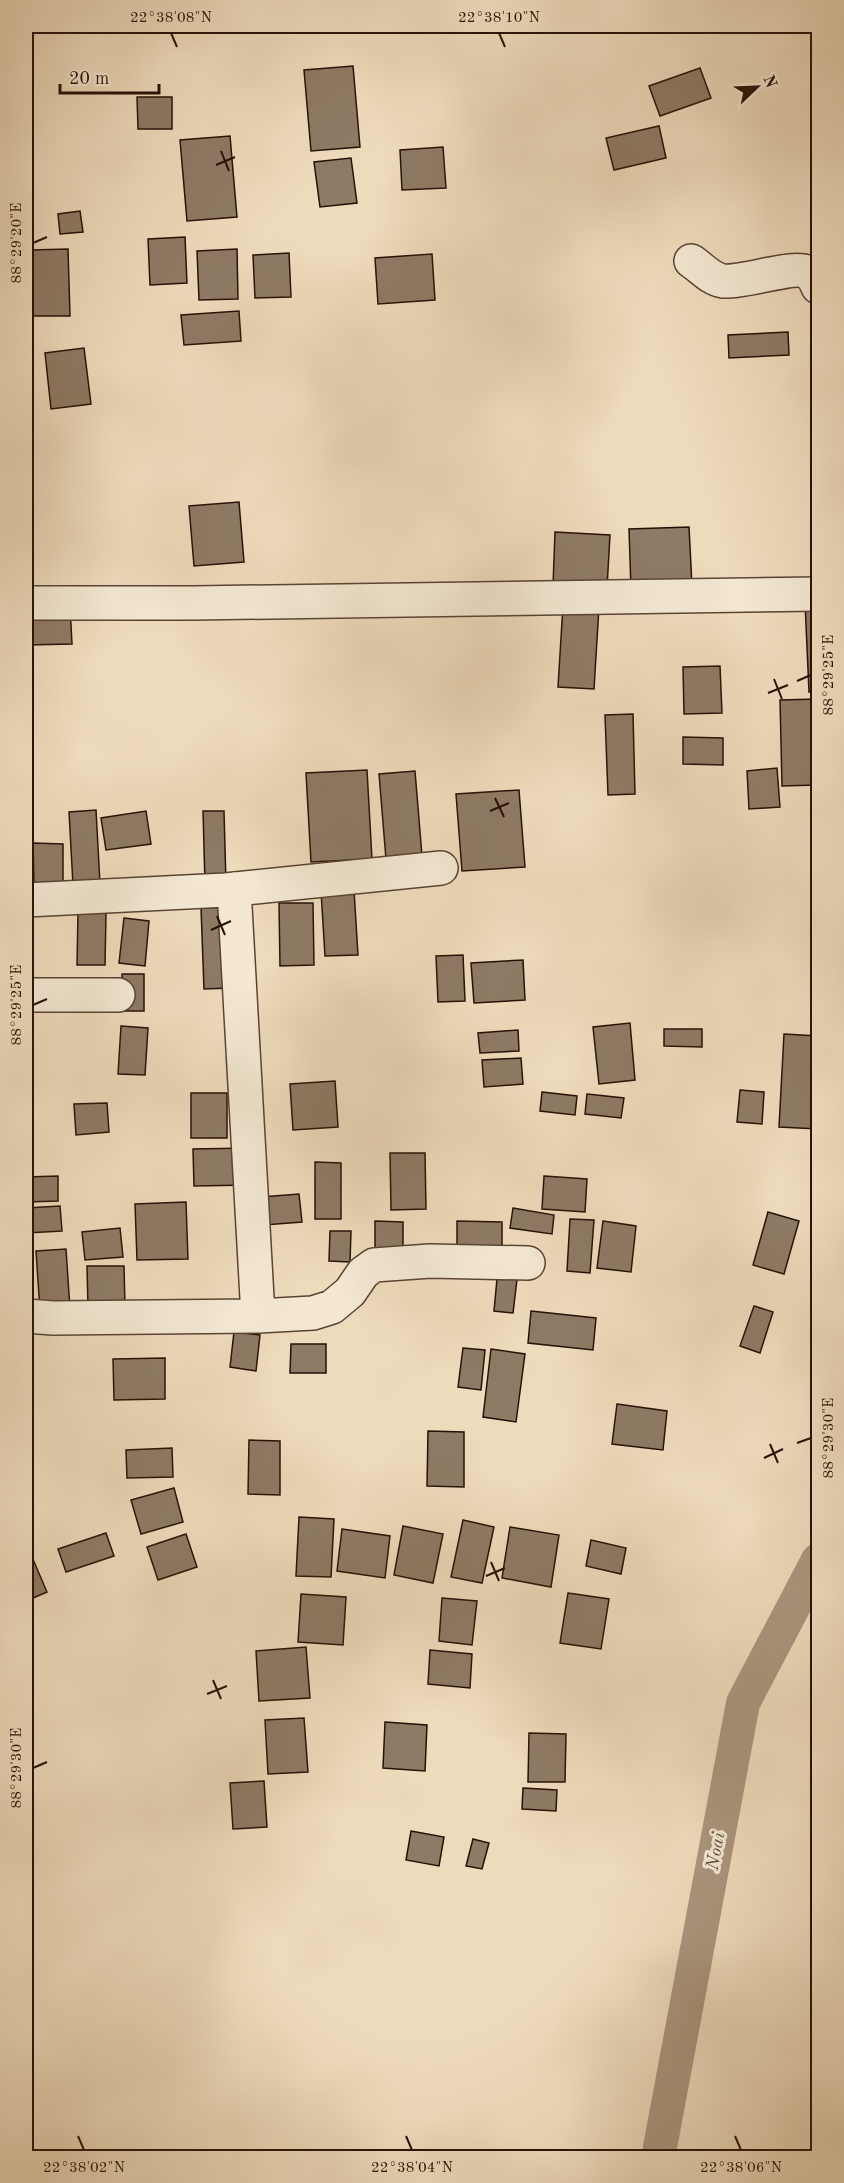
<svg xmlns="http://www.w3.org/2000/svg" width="844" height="2183" viewBox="0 0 844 2183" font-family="'Old Standard TT',serif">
  <rect width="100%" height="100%" fill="#eedbbc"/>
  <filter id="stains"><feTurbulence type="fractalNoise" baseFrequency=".00333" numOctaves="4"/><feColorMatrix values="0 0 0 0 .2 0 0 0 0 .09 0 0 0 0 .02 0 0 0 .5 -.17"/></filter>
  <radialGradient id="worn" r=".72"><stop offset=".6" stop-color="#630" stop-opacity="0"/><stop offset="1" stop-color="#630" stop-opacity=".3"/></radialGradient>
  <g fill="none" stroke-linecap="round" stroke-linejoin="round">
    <path stroke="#aa967e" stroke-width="34" d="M 658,2158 L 743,1703 L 818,1560"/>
  </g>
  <path fill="#8e7a65" stroke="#271107" stroke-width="1.5" d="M 353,66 L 360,147 L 311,151 L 304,70 Z
    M 700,68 L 711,98 L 660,116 L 649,86 Z
    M 137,97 L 172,97 L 172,129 L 138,129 Z
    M 26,113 L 27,113 L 30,156 L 26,156 Z
    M 659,126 L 666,158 L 614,170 L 606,138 Z
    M 230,136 L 237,217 L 187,221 L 180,140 Z
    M 443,147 L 446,188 L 402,190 L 400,150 Z
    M 351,158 L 357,203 L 320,207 L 314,162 Z
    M 80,211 L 83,232 L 60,234 L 58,214 Z
    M 185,237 L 187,283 L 150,285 L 148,239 Z
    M 68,249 L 70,316 L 32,316 L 31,250 Z
    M 237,249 L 238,299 L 199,300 L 197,251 Z
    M 289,253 L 291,297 L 255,298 L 253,255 Z
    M 432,254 L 435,300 L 378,304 L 375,258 Z
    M 239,311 L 241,341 L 184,345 L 181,315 Z
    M 788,332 L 789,355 L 729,358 L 728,335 Z
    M 84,348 L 91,404 L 51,409 L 45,353 Z
    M 239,502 L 244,562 L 194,566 L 189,506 Z
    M 689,527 L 692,586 L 631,589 L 629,529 Z
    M 555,532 L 610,535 L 607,588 L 553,586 Z
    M 805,602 L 818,602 L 818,692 L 809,692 Z
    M 563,605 L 599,607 L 594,689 L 558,687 Z
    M 70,606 L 72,644 L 26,645 L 26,608 Z
    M 720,666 L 722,713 L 684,714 L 683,667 Z
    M 818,699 L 818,785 L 782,786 L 780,700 Z
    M 633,714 L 635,794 L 608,795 L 605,715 Z
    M 683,737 L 723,738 L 723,765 L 683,764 Z
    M 777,768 L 780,807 L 749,809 L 747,771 Z
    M 367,770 L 372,859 L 311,862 L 306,773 Z
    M 415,771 L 422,856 L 386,859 L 379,774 Z
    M 519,790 L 525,867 L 462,871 L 456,794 Z
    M 96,810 L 100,884 L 73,885 L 69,812 Z
    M 146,811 L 151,844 L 106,850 L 101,818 Z
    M 203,811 L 224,811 L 226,884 L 205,884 Z
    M 33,843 L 63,844 L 63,888 L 34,888 Z
    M 354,890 L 358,955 L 325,956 L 321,891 Z
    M 279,903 L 313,903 L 314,965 L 280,966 Z
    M 227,907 L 230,988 L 204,989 L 201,908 Z
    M 78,912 L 106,913 L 105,965 L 77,965 Z
    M 124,918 L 149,921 L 145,966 L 119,963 Z
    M 463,955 L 465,1001 L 438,1002 L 436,956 Z
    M 523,960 L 525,1000 L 474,1003 L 471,963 Z
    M 122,974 L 144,974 L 144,1011 L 122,1011 Z
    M 630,1023 L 635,1080 L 599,1084 L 593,1027 Z
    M 121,1026 L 148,1028 L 145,1075 L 118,1074 Z
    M 664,1029 L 702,1029 L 702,1047 L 664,1046 Z
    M 518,1030 L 519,1051 L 480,1053 L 478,1033 Z
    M 784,1034 L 818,1036 L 818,1129 L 779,1127 Z
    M 521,1058 L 523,1084 L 484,1087 L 482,1060 Z
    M 335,1081 L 338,1127 L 293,1130 L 290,1084 Z
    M 740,1090 L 764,1092 L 762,1124 L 737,1122 Z
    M 542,1092 L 577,1096 L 575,1115 L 540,1111 Z
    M 191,1093 L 227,1093 L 227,1138 L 191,1138 Z
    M 587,1094 L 624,1098 L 621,1118 L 585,1114 Z
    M 107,1103 L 109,1132 L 76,1135 L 74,1104 Z
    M 248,1148 L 249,1185 L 194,1186 L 193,1149 Z
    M 390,1153 L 425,1153 L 426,1209 L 391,1210 Z
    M 315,1162 L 341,1163 L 341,1219 L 315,1219 Z
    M 58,1176 L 58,1201 L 26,1202 L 26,1177 Z
    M 544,1176 L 587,1179 L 585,1212 L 542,1209 Z
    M 299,1194 L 302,1222 L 264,1225 L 261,1197 Z
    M 186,1202 L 188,1259 L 137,1260 L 135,1204 Z
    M 60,1206 L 62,1231 L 26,1233 L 26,1208 Z
    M 513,1208 L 554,1215 L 552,1234 L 510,1228 Z
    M 768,1212 L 799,1221 L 784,1274 L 753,1265 Z
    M 570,1219 L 594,1220 L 590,1273 L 567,1271 Z
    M 375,1221 L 403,1222 L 403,1257 L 375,1257 Z
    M 457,1221 L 502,1222 L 502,1252 L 457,1252 Z
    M 603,1221 L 636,1226 L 631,1272 L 597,1268 Z
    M 120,1228 L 123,1257 L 85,1260 L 82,1232 Z
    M 330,1231 L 351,1231 L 350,1262 L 329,1261 Z
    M 26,1247 L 32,1303 L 26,1304 Z
    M 66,1249 L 70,1309 L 40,1311 L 36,1251 Z
    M 87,1266 L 124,1266 L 125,1307 L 88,1308 Z
    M 498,1268 L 518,1271 L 513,1313 L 494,1311 Z
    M 754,1306 L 773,1312 L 760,1353 L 740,1346 Z
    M 531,1311 L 596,1318 L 593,1350 L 528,1343 Z
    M 234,1332 L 260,1335 L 256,1371 L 230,1367 Z
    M 291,1344 L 326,1344 L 326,1373 L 290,1373 Z
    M 463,1348 L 485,1350 L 481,1390 L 458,1387 Z
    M 491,1349 L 525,1354 L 516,1422 L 483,1417 Z
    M 165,1358 L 165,1399 L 114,1400 L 113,1359 Z
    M 617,1404 L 667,1411 L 663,1450 L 612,1444 Z
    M 428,1431 L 464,1432 L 464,1487 L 427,1486 Z
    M 249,1440 L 280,1441 L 280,1495 L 248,1494 Z
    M 172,1448 L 173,1477 L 127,1478 L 126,1450 Z
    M 174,1488 L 183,1522 L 141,1534 L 131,1500 Z
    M 299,1517 L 334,1519 L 331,1577 L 296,1576 Z
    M 463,1520 L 494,1527 L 482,1583 L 451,1577 Z
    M 403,1526 L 443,1534 L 433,1583 L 394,1575 Z
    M 510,1527 L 559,1535 L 551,1587 L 502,1578 Z
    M 342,1529 L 390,1536 L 385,1578 L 337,1571 Z
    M 106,1533 L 114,1556 L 66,1572 L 58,1549 Z
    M 186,1534 L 197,1567 L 158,1580 L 147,1547 Z
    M 591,1540 L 626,1548 L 621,1574 L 586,1566 Z
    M 32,1557 L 47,1592 L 26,1601 L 26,1560 Z
    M 568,1593 L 609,1599 L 601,1649 L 560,1643 Z
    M 301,1594 L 346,1597 L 343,1645 L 298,1642 Z
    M 442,1598 L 477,1601 L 472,1645 L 439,1641 Z
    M 306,1647 L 310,1698 L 259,1701 L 256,1651 Z
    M 430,1650 L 472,1654 L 470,1688 L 428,1684 Z
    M 304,1718 L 308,1772 L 268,1774 L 265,1720 Z
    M 385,1722 L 427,1725 L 425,1771 L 383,1768 Z
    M 529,1733 L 566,1734 L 565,1782 L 528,1782 Z
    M 264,1781 L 267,1827 L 233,1829 L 230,1783 Z
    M 523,1788 L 557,1790 L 556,1811 L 522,1809 Z
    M 411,1831 L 444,1837 L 439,1866 L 406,1860 Z
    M 473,1839 L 489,1843 L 482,1869 L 466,1866 Z"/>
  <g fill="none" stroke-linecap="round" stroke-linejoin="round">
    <defs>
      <path id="minor" d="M 691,261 C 701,267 710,279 723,281 C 743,283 793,265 807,272 C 812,275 816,281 818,287
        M 26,603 L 194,603 L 818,594
        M 234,889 L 258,1316
        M 26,900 L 226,890 L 441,868
        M 26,995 L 118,995
        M 26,1316 L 53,1318 L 258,1316 L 313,1313 L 332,1307 L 350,1292 L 363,1273 L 374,1265 L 430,1261 L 528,1263"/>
    </defs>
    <use href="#minor" stroke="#594434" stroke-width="36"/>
    <use href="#minor" stroke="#f4e8d3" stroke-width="33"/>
  </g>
  <path fill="none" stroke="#271107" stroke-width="2" d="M 171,33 L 177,47M 499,33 L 505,47M 221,151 L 229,171M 216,165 L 235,157M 33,243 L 47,237M 774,679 L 782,699M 797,681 L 811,675M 768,693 L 788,685M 495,798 L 504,817M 490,811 L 509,803M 217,916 L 225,935M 211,930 L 231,921M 33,1005 L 47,999M 797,1443 L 811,1438M 770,1444 L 778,1463M 764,1458 L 783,1449M 491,1562 L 499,1581M 486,1576 L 505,1568M 213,1680 L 221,1699M 207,1694 L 227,1686M 33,1768 L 47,1762M 78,2136 L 84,2150M 406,2136 L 412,2150M 735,2136 L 741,2150"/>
  <g text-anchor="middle" stroke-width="6" stroke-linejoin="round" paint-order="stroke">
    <g font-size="18" font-style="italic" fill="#624d3d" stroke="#f4e8d3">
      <text transform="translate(715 1851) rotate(-79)" y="6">Noai</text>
    </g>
  </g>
  <rect width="844" height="2183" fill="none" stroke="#eedbbc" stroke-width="66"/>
  <g transform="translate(757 87) rotate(67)" stroke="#f4e8d3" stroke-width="4.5" paint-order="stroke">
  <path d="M0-4.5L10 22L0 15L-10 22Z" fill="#271107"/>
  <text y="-9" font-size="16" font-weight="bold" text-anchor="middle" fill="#271107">N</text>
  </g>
  <path d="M60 84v9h99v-9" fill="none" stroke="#271107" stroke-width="3"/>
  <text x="69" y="84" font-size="18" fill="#271107" stroke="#f4e8d3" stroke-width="4.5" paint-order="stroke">20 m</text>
  <rect x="33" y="33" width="778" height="2117" fill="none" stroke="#271107" stroke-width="2"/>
  <g font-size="15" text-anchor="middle" fill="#271107">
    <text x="171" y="22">22°38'08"N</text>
    <text x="499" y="22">22°38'10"N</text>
    <text transform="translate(16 243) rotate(-90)" y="5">88°29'20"E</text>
    <text transform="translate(828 675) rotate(-90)" y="5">88°29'25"E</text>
    <text transform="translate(16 1005) rotate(-90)" y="5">88°29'25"E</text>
    <text transform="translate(828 1438) rotate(-90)" y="5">88°29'30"E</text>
    <text transform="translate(16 1768) rotate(-90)" y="5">88°29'30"E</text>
    <text x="84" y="2172">22°38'02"N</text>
    <text x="412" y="2172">22°38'04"N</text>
    <text x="741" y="2172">22°38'06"N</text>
  </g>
  <rect width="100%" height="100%" filter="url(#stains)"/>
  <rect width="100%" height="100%" fill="url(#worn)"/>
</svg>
